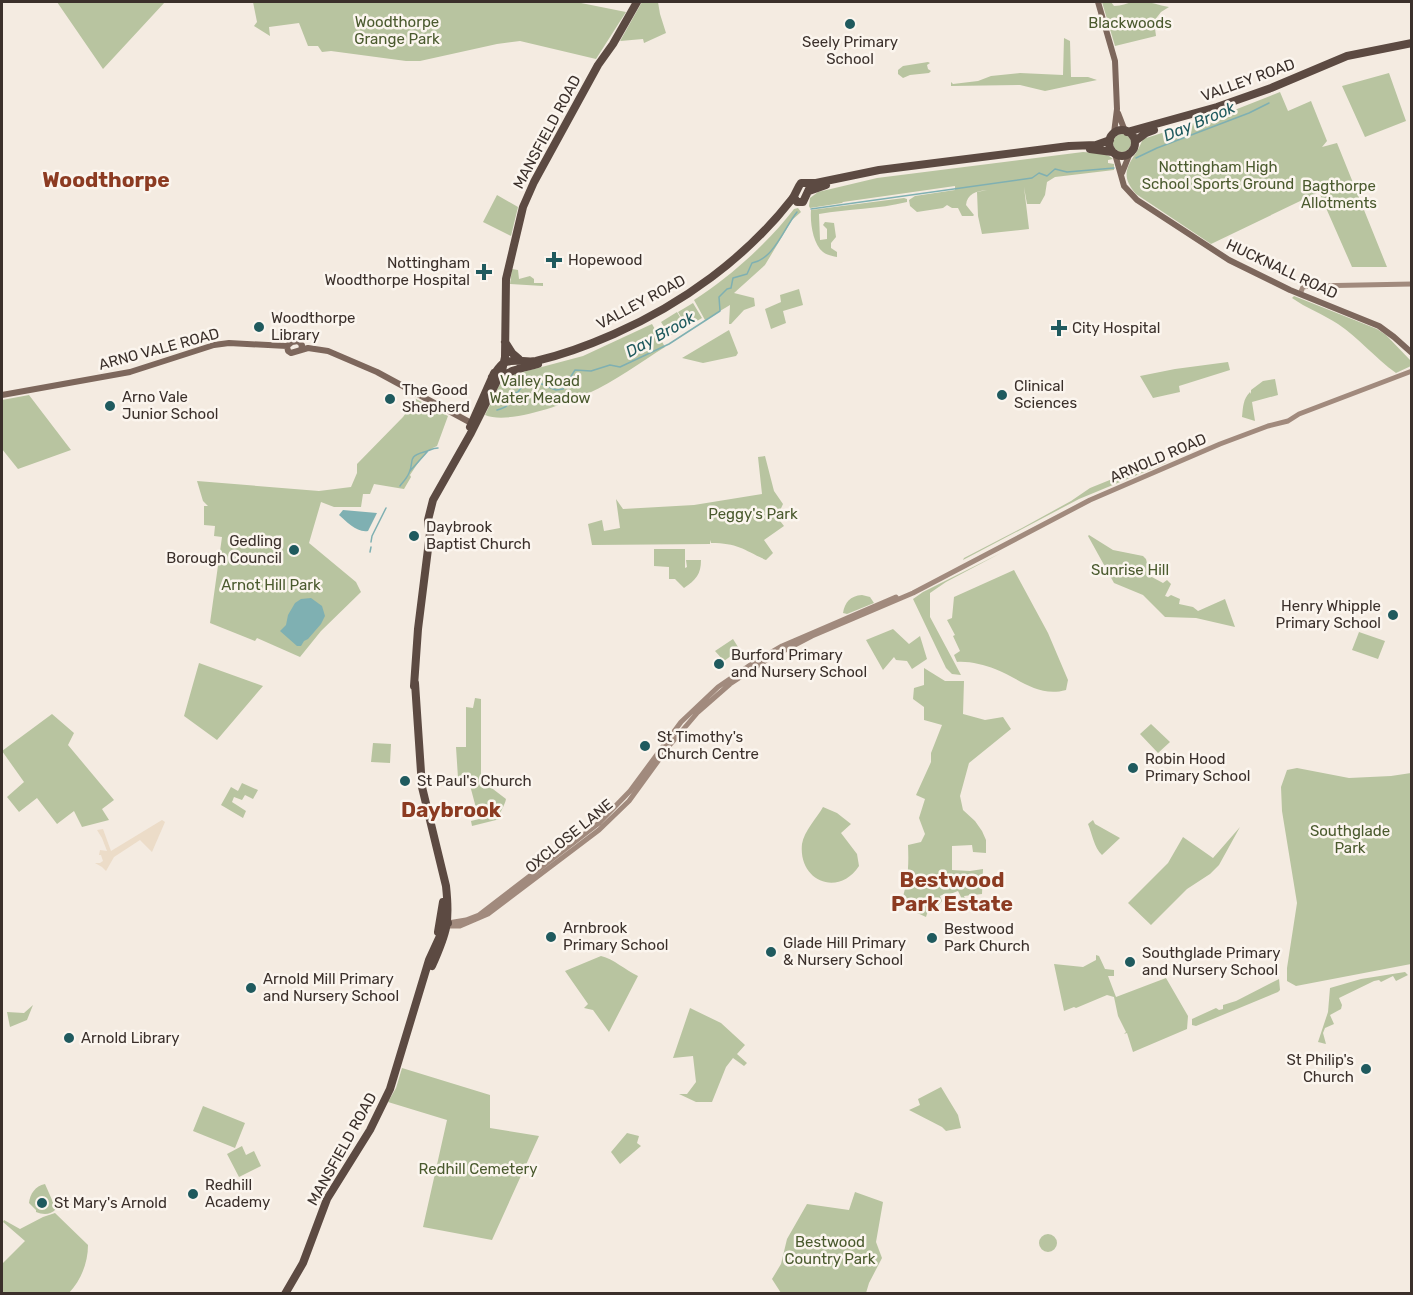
<svg xmlns="http://www.w3.org/2000/svg" width="1413" height="1295" viewBox="0 0 1413 1295" font-family="Rubik,sans-serif">
  <rect width="100%" height="100%" fill="#f4ebe1"/>
  <path fill="#b8c4a0" d="M 57,2 L 165,2 L 103,69 Z
    M 253,2 L 576,2 L 626,12 L 596,59 L 520,41 L 497,44 L 420,61 L 406,61 L 331,51 L 322,52 L 318,46 L 308,46 L 299,23 L 269,27 L 270,36 L 254,26 L 257,22 Z
    M 642,2 L 658,2 L 660,14 L 666,33 L 644,43 L 643,39 L 620,41 Z
    M 1102,2 L 1111,2 L 1114,6 C 1122,6 1126,3 1134,2 C 1146,0 1157,5 1169,7 L 1161,12 L 1154,21 L 1156,36 L 1115,46 Z
    M 1064,38 L 1070,41 L 1071,77 L 1088,77 L 1097,80 L 1045,91 L 1020,85 L 951,86 L 951,82 L 953,84 L 978,81 L 991,76 L 1020,73 L 1063,75 Z
    M 928,62 L 930,63 L 927,65 L 928,69 L 931,71 L 929,73 L 910,75 L 903,78 L 898,74 L 898,70 L 903,66 Z
    M 1389,73 L 1406,121 L 1365,137 L 1342,86 Z
    M 1280,92 L 1288,111 L 1311,101 L 1327,141 L 1322,147 L 1337,143 L 1387,267 L 1352,267 L 1319,192 L 1211,244 L 1136,194 C 1122,178 1125,169 1136,153 C 1139,148 1141,143 1143,139 L 1237,109 Z
    M1113 143a9 9 0 1 1 18 0a9 9 0 1 1-18 0Z
    M 1083,152 C 1093,153 1105,151 1113,159 L 1108,160 L 1108,163 L 1114,164 L 1114,170 L 1055,177 L 1047,182 L 1045,195 L 1040,204 L 1027,204 L 1024,187 L 1029,229 L 982,234 L 978,216 L 977,192 L 987,190 C 976,191 967,194 966,205 L 974,215 L 973,216 L 962,216 L 958,208 L 952,208 L 947,205 L 943,208 L 917,212 L 910,206 L 909,200 L 915,196 L 955,190 L 955,186 L 843,202 L 842,203 L 810,208 L 809,206 L 810,198 L 818,192 L 877,178 Z
    M 497,195 L 518,207 L 511,236 L 483,222 Z
    M 904,198 L 907,199 L 907,202 C 879,209 848,209 819,214 L 820,240 L 827,239 L 827,229 L 823,225 L 825,222 L 834,223 L 836,237 L 831,243 L 831,248 L 837,252 L 837,257 C 832,256 827,255 823,252 C 813,244 810,223 811,210 Z
    M 798,208 L 801,212 L 792,220 L 765,265 L 734,293 L 754,298 L 755,306 L 744,310 L 731,324 L 729,324 L 730,305 L 705,320 L 694,300 C 731,276 767,244 794,209 Z
    M 512,269 L 518,270 L 519,279 L 530,276 L 534,279 L 534,283 L 543,283 L 543,286 L 510,284 Z
    M 799,289 L 803,305 L 783,311 L 786,323 L 771,329 L 765,309 L 781,302 L 780,295 Z
    M 1294,296 L 1377,329 L 1386,335 L 1411,361 L 1411,366 L 1396,373 C 1375,358 1359,338 1338,324 C 1323,314 1306,308 1292,298 Z
    M 693,303 L 702,318 L 687,327 L 678,312 Z
    M 677,312 L 686,327 L 670,336 L 661,322 Z
    M 652,324 L 665,347 C 641,362 614,382 589,393 C 565,404 509,425 485,415 L 499,386 L 508,376 L 583,356 Z
    M 729,330 L 738,353 L 736,356 L 703,363 L 682,358 Z
    M 1228,362 L 1230,370 L 1179,386 L 1180,392 L 1153,398 L 1140,376 L 1175,369 Z
    M 1275,379 L 1278,395 L 1252,402 L 1255,421 L 1242,417 C 1243,407 1243,399 1250,392 L 1251,394 L 1251,390 L 1263,381 Z
    M 29,395 L 71,450 L 18,469 L 2,449 L 2,400 Z
    M 416,399 L 448,416 L 437,446 C 425,450 417,465 410,475 L 411,477 L 404,489 L 374,484 L 370,494 L 363,494 L 361,507 L 334,507 L 321,502 L 309,543 L 356,582 L 361,592 L 321,631 L 300,657 L 257,638 L 255,641 L 210,623 L 222,537 L 214,536 L 215,526 L 204,525 L 204,506 L 208,506 L 203,501 L 197,481 L 319,491 L 351,487 L 357,473 L 357,464 L 403,417 Z
    M 765,456 L 774,491 L 783,504 L 777,517 L 784,526 L 764,540 L 773,553 L 766,560 C 744,550 738,543 711,543 L 710,540 L 710,544 L 592,545 L 588,524 L 602,520 L 604,531 L 620,528 L 616,499 L 623,509 L 694,505 L 762,494 L 758,457 Z
    M 1164,463 L 1166,463 L 1079,499 L 963,560 L 964,558 L 1022,528 L 1071,501 L 1090,488 L 1137,469 Z
    M 1089,535 L 1113,550 L 1143,556 L 1146,559 L 1150,576 L 1163,583 L 1167,580 L 1171,584 L 1165,596 L 1168,597 L 1171,595 L 1180,599 L 1179,604 L 1193,607 L 1198,611 L 1225,599 L 1235,627 L 1196,618 L 1165,617 L 1143,595 L 1114,583 L 1088,536 Z
    M 654,549 L 685,549 L 685,568 L 687,567 L 686,560 L 701,560 C 701,574 696,580 684,588 L 675,579 L 669,579 L 669,567 L 654,566 Z
    M 1001,553 L 946,582 L 930,593 L 930,617 L 961,675 L 952,674 L 946,668 L 913,599 L 923,592 Z
    M 1014,570 L 1048,633 L 1068,680 L 1066,690 C 1038,698 1019,678 995,669 C 984,665 969,661 957,662 L 954,655 L 960,651 L 953,636 L 955,635 L 947,620 L 952,618 L 954,597 Z
    M 862,595 L 870,597 L 874,603 L 847,614 L 843,613 C 845,602 850,596 862,595 Z
    M 893,629 L 909,644 L 920,636 L 927,659 L 912,669 L 907,661 L 896,660 L 894,657 L 883,670 L 866,640 Z
    M 1359,632 L 1385,641 L 1378,659 L 1352,650 Z
    M 733,639 L 738,647 L 733,651 L 735,653 L 724,661 L 715,651 Z
    M 199,663 L 263,686 L 217,740 L 184,716 Z
    M 924,668 L 945,681 L 964,681 L 963,714 L 985,720 L 1003,717 L 1011,729 L 969,763 L 960,796 L 963,810 L 975,821 L 982,831 L 986,840 L 986,853 L 973,852 L 972,845 L 952,846 L 952,870 L 970,871 L 983,869 L 982,894 L 964,896 L 970,911 L 968,911 L 958,891 L 945,896 L 944,894 L 940,896 L 942,901 L 938,906 L 930,904 L 926,917 L 900,905 C 908,884 909,867 908,845 L 921,842 L 925,834 L 919,818 L 925,799 L 916,795 L 931,762 L 931,753 L 942,725 L 924,720 L 924,707 L 913,699 L 914,688 L 924,685 Z
    M 475,698 L 481,699 L 481,781 L 489,781 L 489,786 L 506,799 C 505,806 499,811 500,819 L 472,826 L 471,821 L 479,819 L 468,778 L 458,778 L 456,747 L 466,747 L 466,707 L 473,708 Z
    M 52,714 L 74,733 L 68,745 L 114,800 L 102,809 L 109,820 L 82,827 L 74,811 L 57,824 L 37,798 L 19,812 L 7,797 L 24,782 L 2,751 Z
    M 1151,724 L 1170,742 L 1158,753 L 1140,734 Z
    M 373,743 L 391,744 L 390,763 L 371,762 Z
    M 1297,768 L 1349,778 L 1391,776 L 1411,773 L 1411,964 L 1296,986 L 1287,981 L 1287,968 L 1297,903 L 1282,811 L 1281,787 L 1287,770 Z
    M 242,783 L 258,790 L 253,799 L 245,795 L 242,800 L 234,797 L 232,802 L 246,811 L 243,818 L 221,805 L 231,787 L 238,791 Z
    M 823,807 L 837,813 L 851,824 L 841,833 L 857,854 L 859,866 C 839,897 798,882 802,844 C 804,831 817,818 823,807 Z
    M 1093,820 L 1095,824 L 1120,838 L 1102,855 C 1094,848 1092,833 1088,824 Z
    M 1240,827 L 1219,865 L 1210,874 L 1187,889 L 1151,925 L 1128,903 L 1168,863 L 1183,837 L 1213,858 Z
    M 1096,955 L 1099,956 L 1105,969 L 1114,970 L 1114,976 L 1108,976 L 1116,997 L 1166,978 L 1188,1016 L 1187,1029 L 1133,1052 L 1127,1033 L 1124,1034 L 1126,1032 L 1118,1016 L 1114,997 L 1107,995 L 1076,1008 L 1074,1007 L 1064,1011 L 1054,964 L 1083,967 L 1096,960 Z
    M 601,956 C 614,959 625,970 638,976 L 609,1032 L 593,1010 L 584,1008 L 588,1004 L 565,971 Z
    M 1405,972 L 1408,975 L 1396,981 L 1393,976 L 1381,982 L 1379,980 L 1374,981 L 1339,998 L 1342,1005 L 1341,1009 L 1330,1015 L 1334,1024 L 1325,1028 L 1323,1033 L 1326,1044 L 1318,1042 L 1328,1012 L 1330,988 L 1361,979 Z
    M 1279,979 L 1280,990 L 1278,992 L 1196,1026 L 1192,1025 L 1192,1019 L 1216,1008 L 1219,1010 L 1223,1009 L 1223,1005 L 1236,1001 Z
    M 33,1005 L 27,1020 L 10,1027 L 7,1012 L 24,1013 Z
    M 690,1008 L 721,1023 L 745,1045 L 737,1054 L 747,1063 L 744,1066 L 733,1058 L 726,1067 L 712,1102 L 696,1102 L 679,1094 L 687,1094 L 696,1082 L 693,1056 L 673,1058 Z
    M 402,1068 L 490,1095 L 490,1128 L 539,1136 L 492,1240 L 423,1227 L 447,1120 L 388,1102 L 396,1088 Z
    M 941,1087 L 958,1115 L 961,1128 L 946,1131 L 942,1127 L 909,1110 L 920,1105 L 918,1099 Z
    M 203,1106 L 245,1123 L 235,1148 L 193,1131 Z
    M 627,1133 L 639,1136 L 637,1143 L 641,1146 L 620,1164 L 611,1152 Z
    M 242,1146 L 246,1155 L 254,1151 L 261,1166 L 239,1177 L 227,1154 Z
    M 45,1184 L 56,1209 C 51,1215 43,1215 36,1212 L 36,1210 L 29,1203 C 30,1194 35,1186 45,1184 Z
    M 855,1192 L 883,1202 L 876,1242 L 882,1258 L 869,1283 L 866,1293 L 781,1293 L 772,1279 L 781,1264 L 787,1239 L 807,1204 L 849,1210 Z
    M 55,1213 L 88,1245 C 88,1263 81,1280 69,1293 L 2,1293 L 2,1264 L 25,1241 L 3,1222 L 4,1220 L 20,1229 L 43,1217 Z
    M1039 1243a9 9 0 1 1 18 0a9 9 0 1 1-18 0Z"/>
  <path fill="#ecdcc8" d="M 162,820 L 165,822 L 152,852 L 140,840 L 114,857 L 106,871 L 102,867 L 95,863 L 100,863 L 103,861 L 101,855 L 99,855 L 100,850 L 107,851 L 102,838 L 97,830 L 103,829 L 111,851 Z"/>
  <path fill="#7fb0b2" d="M 343,510 L 377,513 L 368,531 C 357,533 347,522 339,515 Z
    M 311,598 L 322,606 L 325,616 L 321,624 L 308,639 L 304,641 L 301,646 L 297,646 L 280,631 L 286,625 L 288,615 L 295,603 L 301,599 Z"/>
  <g fill="none" stroke-linecap="round" stroke-linejoin="round">
    <path stroke="#7fb0b2" stroke-width="1.5" d="M 1136,158 L 1157,148 L 1249,113 L 1269,103
      M 811,209 L 1032,178 L 1039,173 L 1047,176 L 1055,169 L 1067,172 L 1114,168
      M 497,410 C 509,407 508,405 511,394 L 518,392 L 523,385 L 537,382 L 556,390 L 563,389 L 575,370 L 591,371 L 610,365 L 620,367 L 669,344 L 720,311 L 719,297 L 727,289 L 731,288 L 733,278 L 747,274 L 752,263 C 774,259 784,228 797,212
      M 410,471 L 427,452
      M 400,486 C 403,482 407,478 409,473 C 415,461 406,457 424,452 C 430,451 431,448 438,448
      M 371,542 L 372,536 L 386,508
      M 370,552 L 371,547"/>
    <path stroke="#a18a7d" stroke-width="5" d="M 1300,294 L 1303,287 L 1310,286 L 1412,284
      M 448,923 L 466,920 L 479,915 L 599,823 L 630,791 L 681,722 L 718,687 L 756,661 L 782,646 L 896,597
      M 448,926 L 460,926 L 488,914 L 599,830 L 629,801 L 669,746 L 698,712 L 730,684 L 768,659 L 812,636 L 913,593 L 1090,500 L 1220,444 L 1268,426 L 1288,421 L 1299,414 L 1412,371"/>
    <path stroke="#7d675c" stroke-width="6" d="M 1098,2 L 1115,61 L 1117,109 L 1114,133
      M 1118,113 L 1125,131
      M 1115,154 L 1124,186 L 1137,200 L 1229,260 L 1290,290 L 1379,326 L 1394,337 L 1412,353
      M 1122,173 L 1130,153
      M 301,350 L 302,345 L 298,341 L 292,342 L 287,346 L 288,351 L 291,353 L 308,348 L 328,351 L 377,372 L 473,424
      M 2,395 L 130,372 L 214,345 L 229,343 L 287,346"/>
    <path stroke="#5c4a42" stroke-width="8" d="M1109 143a13 13 0 1 1 26 0a13 13 0 1 1-26 0Z
      M 1127,132 L 1217,107 L 1271,88 L 1347,56 L 1412,43
      M 1135,141 L 1146,133 L 1154,130
      M 1090,149 L 1112,152
      M 809,191 L 826,185
      M 794,197 L 797,202 L 803,202 L 810,187
      M 505,342 L 512,353 L 519,359 L 520,363
      M 492,377 C 496,372 499,366 504,363 C 513,358 526,363 536,361 C 562,355 589,345 614,334 C 682,304 746,258 792,199 C 796,194 797,188 801,183 L 816,183 L 879,170 L 1069,146 L 1096,145 L 1110,140
      M 499,378 C 512,369 524,368 538,364
      M 470,427 L 494,373
      M 429,529 L 428,520 L 433,500 L 471,433 L 502,371 L 505,357 L 506,279 L 523,207 L 534,182 L 598,65 L 613,44 L 637,2
      M 415,683 L 422,787 L 446,886 C 450,923 447,932 432,966
      M 414,686 L 418,629 L 431,525
      M 438,932 L 443,902
      M 285,1294 L 303,1263 L 327,1199 L 370,1130 L 390,1089 L 429,960 L 446,923 L 448,923"/>
  </g>
  <g fill="#1f5a5e" stroke="#fbf5ee" stroke-width="2">
    <circle cx="850" cy="24" r="6"/>
    <path d="M551 251h6v6h6v6h-6v6h-6v-6h-6v-6h6z"/>
    <path d="M481 263h6v6h6v6h-6v6h-6v-6h-6v-6h6z"/>
    <circle cx="259" cy="327" r="6"/>
    <path d="M1056 319h6v6h6v6h-6v6h-6v-6h-6v-6h6z"/>
    <circle cx="1002" cy="395" r="6"/>
    <circle cx="390" cy="399" r="6"/>
    <circle cx="110" cy="406" r="6"/>
    <circle cx="414" cy="536" r="6"/>
    <circle cx="294" cy="550" r="6"/>
    <circle cx="1393" cy="615" r="6"/>
    <circle cx="719" cy="664" r="6"/>
    <circle cx="645" cy="746" r="6"/>
    <circle cx="1133" cy="768" r="6"/>
    <circle cx="405" cy="781" r="6"/>
    <circle cx="551" cy="937" r="6"/>
    <circle cx="932" cy="938" r="6"/>
    <circle cx="771" cy="952" r="6"/>
    <circle cx="1130" cy="962" r="6"/>
    <circle cx="251" cy="988" r="6"/>
    <circle cx="69" cy="1038" r="6"/>
    <circle cx="1366" cy="1069" r="6"/>
    <circle cx="193" cy="1194" r="6"/>
    <circle cx="42" cy="1203" r="6"/>
  </g>
  <g text-anchor="middle" stroke-width="5" stroke-linejoin="round" paint-order="stroke">
    <g font-size="15" fill="#4a5a2e" stroke="#fbf5ee">
      <text x="397" y="27">Woodthorpe<tspan x="397" dy="17">Grange Park</tspan></text>
      <text x="1130" y="28">Blackwoods</text>
      <text x="1218" y="172">Nottingham High<tspan x="1218" dy="17">School Sports Ground</tspan></text>
      <text x="1339" y="191">Bagthorpe<tspan x="1339" dy="17">Allotments</tspan></text>
      <text x="540" y="386">Valley Road<tspan x="540" dy="17">Water Meadow</tspan></text>
      <text x="753" y="519">Peggy's Park</text>
      <text x="1130" y="575">Sunrise Hill</text>
      <text x="271" y="590">Arnot Hill Park</text>
      <text x="1350" y="836">Southglade<tspan x="1350" dy="17">Park</tspan></text>
      <text x="478" y="1174">Redhill Cemetery</text>
      <text x="830" y="1247">Bestwood<tspan x="830" dy="17">Country Park</tspan></text>
    </g>
    <g font-size="15" fill="#3b302b" stroke="#fbf5ee" text-anchor="start">
      <text x="850" y="47" text-anchor="middle">Seely Primary<tspan x="850" dy="17">School</tspan></text>
      <text x="568" y="265">Hopewood</text>
      <text x="470" y="268" text-anchor="end">Nottingham<tspan x="470" dy="17">Woodthorpe Hospital</tspan></text>
      <text x="271" y="323">Woodthorpe<tspan x="271" dy="17">Library</tspan></text>
      <text x="1072" y="333">City Hospital</text>
      <text x="1014" y="391">Clinical<tspan x="1014" dy="17">Sciences</tspan></text>
      <text x="402" y="395">The Good<tspan x="402" dy="17">Shepherd</tspan></text>
      <text x="122" y="402">Arno Vale<tspan x="122" dy="17">Junior School</tspan></text>
      <text x="426" y="532">Daybrook<tspan x="426" dy="17">Baptist Church</tspan></text>
      <text x="282" y="546" text-anchor="end">Gedling<tspan x="282" dy="17">Borough Council</tspan></text>
      <text x="1381" y="611" text-anchor="end">Henry Whipple<tspan x="1381" dy="17">Primary School</tspan></text>
      <text x="731" y="660">Burford Primary<tspan x="731" dy="17">and Nursery School</tspan></text>
      <text x="657" y="742">St Timothy's<tspan x="657" dy="17">Church Centre</tspan></text>
      <text x="1145" y="764">Robin Hood<tspan x="1145" dy="17">Primary School</tspan></text>
      <text x="417" y="786">St Paul's Church</text>
      <text x="563" y="933">Arnbrook<tspan x="563" dy="17">Primary School</tspan></text>
      <text x="944" y="934">Bestwood<tspan x="944" dy="17">Park Church</tspan></text>
      <text x="783" y="948">Glade Hill Primary<tspan x="783" dy="17">&amp; Nursery School</tspan></text>
      <text x="1142" y="958">Southglade Primary<tspan x="1142" dy="17">and Nursery School</tspan></text>
      <text x="263" y="984">Arnold Mill Primary<tspan x="263" dy="17">and Nursery School</tspan></text>
      <text x="81" y="1043">Arnold Library</text>
      <text x="1354" y="1065" text-anchor="end">St Philip's<tspan x="1354" dy="17">Church</tspan></text>
      <text x="205" y="1190">Redhill<tspan x="205" dy="17">Academy</tspan></text>
      <text x="54" y="1208">St Mary's Arnold</text>
    </g>
    <g font-size="15" fill="#3b302b" stroke="#fbf5ee">
      <text transform="translate(1248 80) rotate(-20)" y="5">VALLEY ROAD</text>
      <text transform="translate(547 132) rotate(-62)" y="5">MANSFIELD ROAD</text>
      <text transform="translate(1282 269) rotate(25)" y="5">HUCKNALL ROAD</text>
      <text transform="translate(641 302) rotate(-28)" y="5">VALLEY ROAD</text>
      <text transform="translate(159 349) rotate(-15)" y="5">ARNO VALE ROAD</text>
      <text transform="translate(1158 458) rotate(-23)" y="5">ARNOLD ROAD</text>
      <text transform="translate(569 836) rotate(-39)" y="5">OXCLOSE LANE</text>
      <text transform="translate(342 1149) rotate(-61)" y="5">MANSFIELD ROAD</text>
    </g>
    <g font-size="16" font-style="italic" fill="#1f5a5e" stroke="#fbf5ee">
      <text transform="translate(1199 121) rotate(-23)" y="6">Day Brook</text>
      <text transform="translate(660 334) rotate(-29)" y="6">Day Brook</text>
    </g>
    <g font-size="21" font-weight="bold" fill="#8c3b22" stroke="#fbf5ee">
      <text x="106" y="187">Woodthorpe</text>
      <text x="451" y="817">Daybrook</text>
      <text x="952" y="887">Bestwood<tspan x="952" dy="24">Park Estate</tspan></text>
    </g>
  </g>
  <rect width="1413" height="1295" fill="none" stroke="#3b302b" stroke-width="6"/>
</svg>
